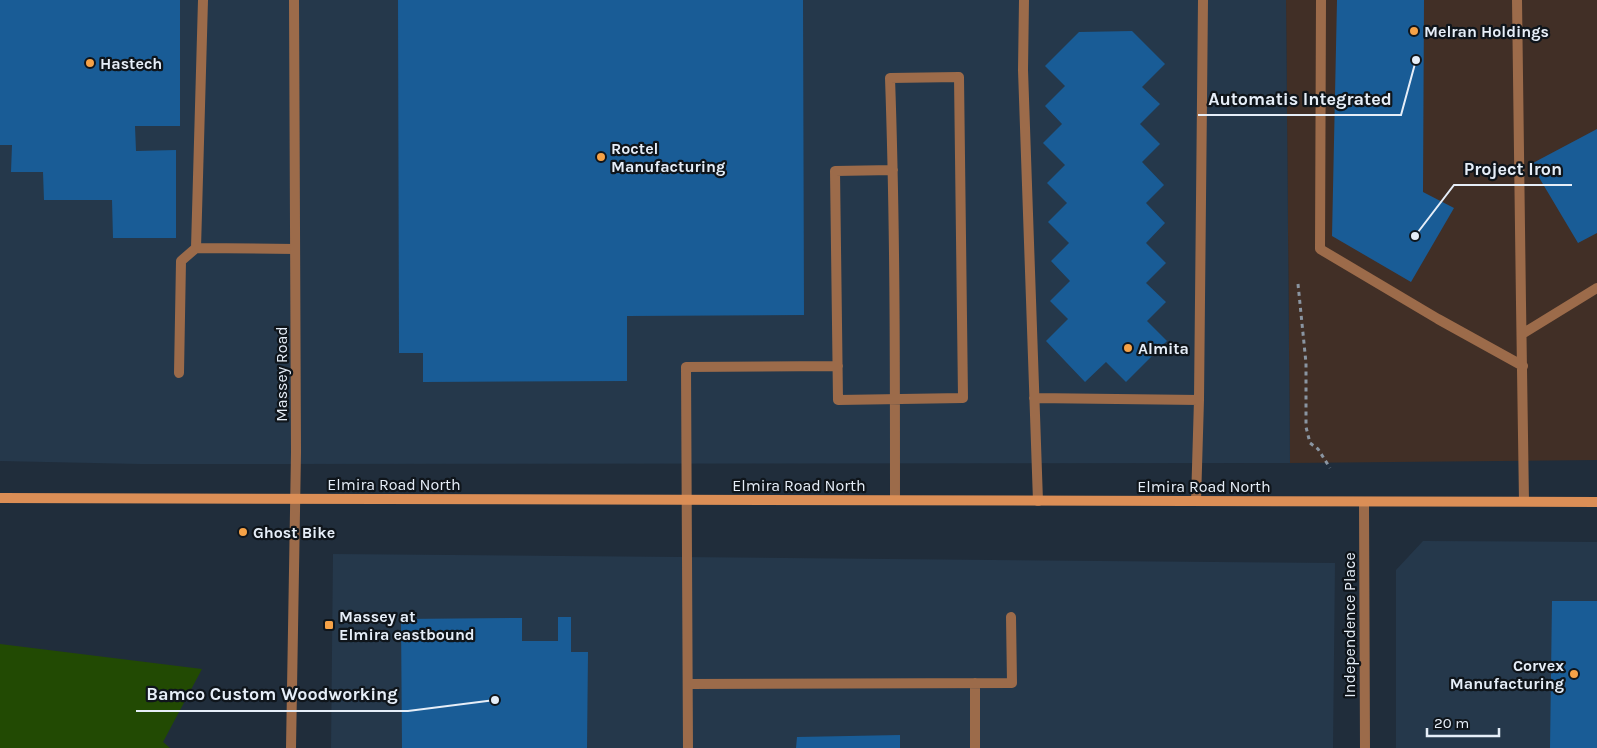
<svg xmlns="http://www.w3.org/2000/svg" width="1597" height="748" viewBox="0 0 1597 748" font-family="Karla,sans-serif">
  <rect width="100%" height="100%" fill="#202d3b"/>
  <path fill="#412f26" d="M 1286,0 L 1597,0 L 1597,460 L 1290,463 Z"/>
  <path fill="#25384b" d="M 0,0 L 1286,0 L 1290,463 L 140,464 L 0,461 Z
    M 1423,541 L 1597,542 L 1597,748 L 1396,748 L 1396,570 Z
    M 333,554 L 1335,563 L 1333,748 L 331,748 Z"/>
  <path fill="#224a03" d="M 0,644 L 202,669 L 163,742 L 170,748 L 0,748 Z"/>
  <path fill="#195c96" d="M 0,0 L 180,0 L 180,126 L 135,126 L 136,151 L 176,150 L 176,238 L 113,238 L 112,200 L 44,200 L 43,172 L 11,172 L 12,145 L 0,145 Z
    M 398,0 L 803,0 L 804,315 L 627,316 L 627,381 L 423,382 L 423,353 L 399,353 Z
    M 1337,0 L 1424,0 L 1423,192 L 1454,208 L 1411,282 L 1332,236 Z
    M 1132,31 L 1165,64 L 1142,87 L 1160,104 L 1140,124 L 1160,144 L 1142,162 L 1164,185 L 1146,203 L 1165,223 L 1146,243 L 1166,263 L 1146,283 L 1166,302 L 1147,321 L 1167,341 L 1126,382 L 1106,362 L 1085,382 L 1046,341 L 1068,319 L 1050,301 L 1070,281 L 1051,261 L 1069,243 L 1048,222 L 1067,203 L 1047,183 L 1065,165 L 1043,143 L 1062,124 L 1045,106 L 1065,86 L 1045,66 L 1079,32 Z
    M 1597,129 L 1597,233 L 1578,243 L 1531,164 Z
    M 1552,601 L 1597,601 L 1597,748 L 1550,748 Z
    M 558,617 L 571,617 L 571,652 L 588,652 L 587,748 L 402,748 L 401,619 L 522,618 L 522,641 L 558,641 Z
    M 900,735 L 900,748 L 796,748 L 797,737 Z"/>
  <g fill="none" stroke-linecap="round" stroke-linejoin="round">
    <path stroke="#8a95a1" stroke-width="3" stroke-dasharray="4 4" stroke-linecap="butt" d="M 1298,284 L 1306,363 L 1306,427 L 1310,443 L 1318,449 L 1330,468"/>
    <path stroke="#9c6b4a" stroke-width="10" d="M 1024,0 L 1023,70 L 1038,501
      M 1321,0 L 1320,249 L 1438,319 L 1523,366
      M 1517,0 C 1518,167 1522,334 1524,501
      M 893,170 L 835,171 L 838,400 L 963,398 L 959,77 L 890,78 C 895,219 895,359 895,500
      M 196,248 L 295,249
      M 1522,334 L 1597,288
      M 179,373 L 181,261 L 196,248 L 203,0
      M 1034,398 L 1199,400
      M 1196,501 L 1199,400 L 1203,0
      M 975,683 L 975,748
      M 688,684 L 1012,683 L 1011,617
      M 688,748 L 686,367 L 838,366"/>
    <path stroke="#9c6b4a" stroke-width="10" d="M 1364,502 L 1365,748
      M 291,748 L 296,452 L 294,0"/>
    <path stroke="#db8e56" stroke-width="10" d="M 0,498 L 1597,502"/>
  </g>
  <g fill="#f6a247" stroke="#0f151b" stroke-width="2">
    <circle cx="1414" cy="31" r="5"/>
    <circle cx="90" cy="63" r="5"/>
    <circle cx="601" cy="157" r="5"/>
    <circle cx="1128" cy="348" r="5"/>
    <circle cx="243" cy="532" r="5"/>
    <rect x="324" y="620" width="10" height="10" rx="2.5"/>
    <circle cx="1574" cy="674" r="5"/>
  </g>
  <g text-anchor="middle" stroke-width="4.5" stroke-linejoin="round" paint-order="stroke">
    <g font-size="16" font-weight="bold" fill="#e6eef8" stroke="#0f151b" text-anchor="start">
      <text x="1424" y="37">Melran Holdings</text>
      <text x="100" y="69">Hastech</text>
      <text x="611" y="154">Roctel<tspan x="611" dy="18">Manufacturing</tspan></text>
      <text x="1138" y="354">Almita</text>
      <text x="253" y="538">Ghost Bike</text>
      <text x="339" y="622">Massey at<tspan x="339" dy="18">Elmira eastbound</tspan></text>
      <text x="1564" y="671" text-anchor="end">Corvex<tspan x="1564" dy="18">Manufacturing</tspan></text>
    </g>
    <g font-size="16" fill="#e6eef8" stroke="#0f151b">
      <text transform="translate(281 374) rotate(-90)" y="6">Massey Road</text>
      <text x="394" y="490">Elmira Road North</text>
      <text x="799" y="491">Elmira Road North</text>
      <text x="1204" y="492">Elmira Road North</text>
      <text transform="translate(1349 625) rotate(-90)" y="6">Independence Place</text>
    </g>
  </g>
  <path fill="none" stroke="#e6eef8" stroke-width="2" d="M1416 60L1401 115H1198M1415 236L1454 185H1572M495 700L408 711H136"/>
  <g fill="#e6eef8" stroke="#0f151b" stroke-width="2">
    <circle cx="1416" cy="60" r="5"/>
    <circle cx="1415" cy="236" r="5"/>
    <circle cx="495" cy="700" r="5"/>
  </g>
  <g font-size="18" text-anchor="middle" font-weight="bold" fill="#e6eef8" stroke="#0f151b" stroke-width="4.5" stroke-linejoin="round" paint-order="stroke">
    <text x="1300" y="105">Automatis Integrated</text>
    <text x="1513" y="175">Project Iron</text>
    <text x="272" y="700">Bamco Custom Woodworking</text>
  </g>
  <path d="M1427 728v8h72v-8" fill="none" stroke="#e6eef8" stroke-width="2.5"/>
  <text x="1434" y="728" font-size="15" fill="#e6eef8" stroke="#0f151b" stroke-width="4" paint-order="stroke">20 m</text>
</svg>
